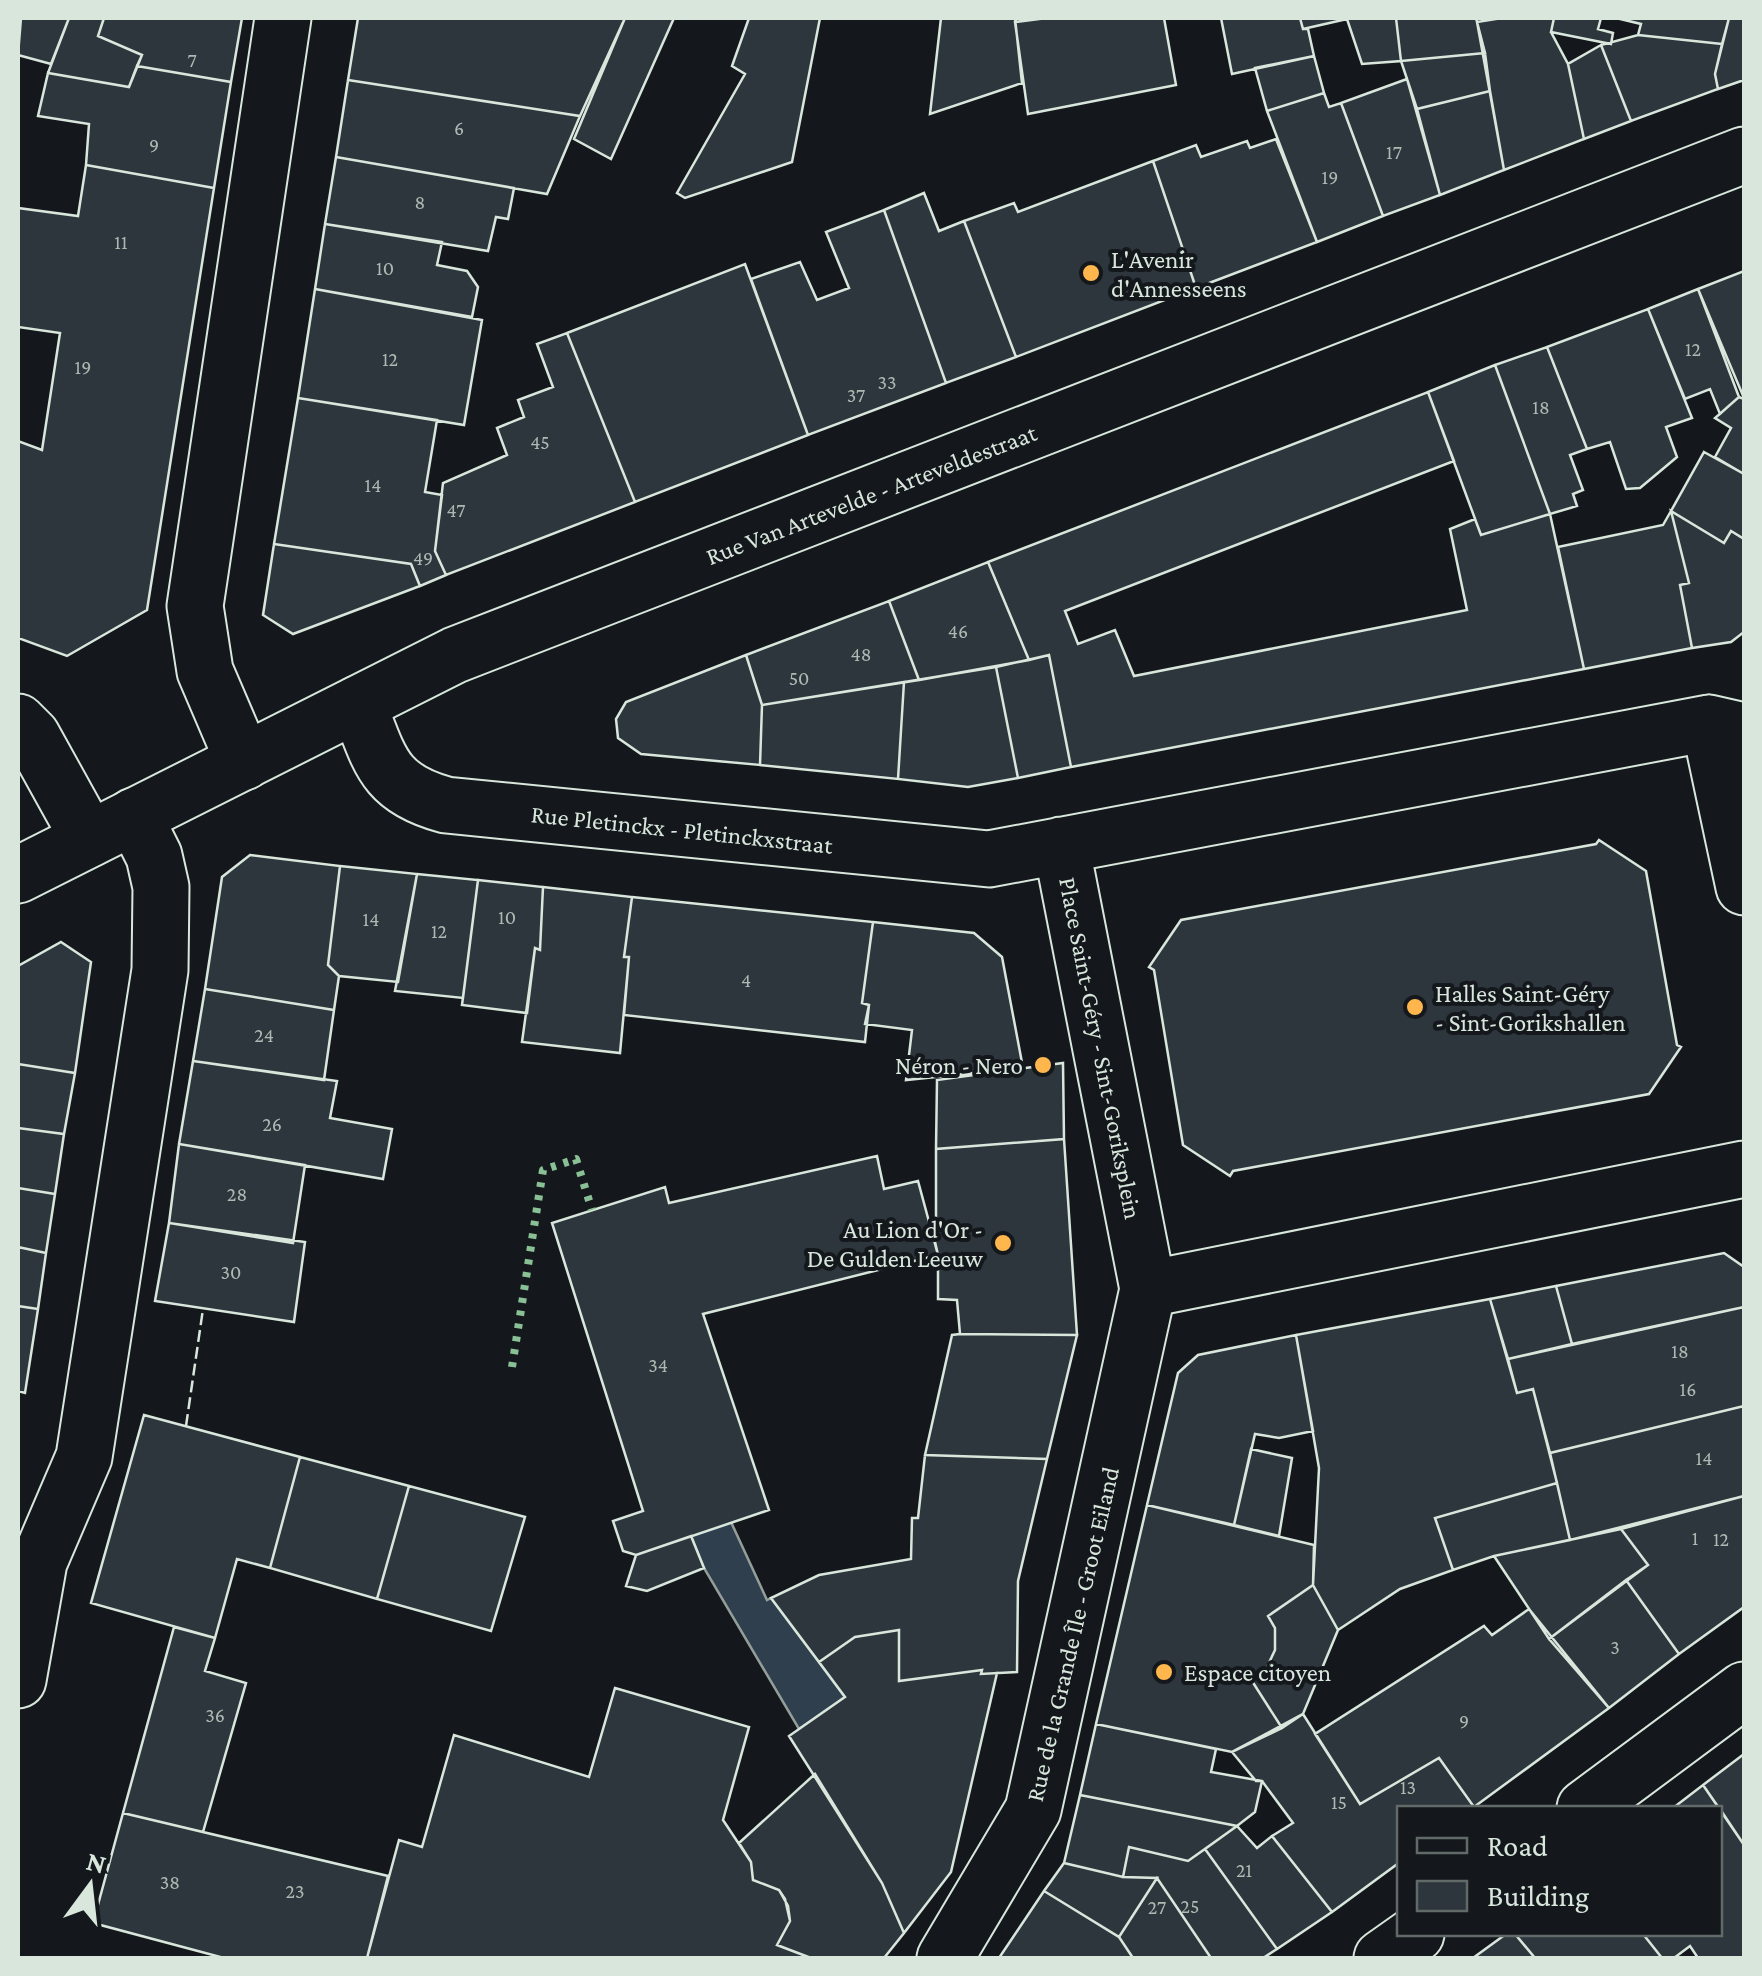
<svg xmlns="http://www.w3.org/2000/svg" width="1762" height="1976" viewBox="0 0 1762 1976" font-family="'Crimson Pro',serif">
  <rect width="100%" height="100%" fill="#14181c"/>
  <path fill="#2f3f4d" stroke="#939e99" stroke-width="2.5" d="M 731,1522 L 767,1600 L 771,1598 L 845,1697 L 799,1729 L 704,1568 L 691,1536 Z"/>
  <path fill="#2c363c" stroke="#d8e6dc" stroke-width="2.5" d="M 21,18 L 69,18 L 51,64 L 18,55 Z
    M 69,18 L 104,18 L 98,36 L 142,55 L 129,87 L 48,73 Z
    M 104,18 L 242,18 L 231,82 L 137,66 L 142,55 L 98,36 Z
    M 358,18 L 625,18 L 580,116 L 348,80 Z
    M 625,18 L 674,18 L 611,159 L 574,139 Z
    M 749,18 L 820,18 L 792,162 L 685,198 L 677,193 L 745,74 L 732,66 Z
    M 941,18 L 1015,18 L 1022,83 L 930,114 Z
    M 1047,18 L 1164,18 L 1176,85 L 1028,114 L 1015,22 Z
    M 1221,18 L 1300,18 L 1303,29 L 1308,29 L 1314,56 L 1232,74 Z
    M 1300,18 L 1396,18 L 1401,61 L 1362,64 L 1347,19 L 1303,29 Z
    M 1396,18 L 1476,18 L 1485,53 L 1401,61 Z
    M 1502,18 L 1554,18 L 1551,32 L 1568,64 L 1584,139 L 1504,170 L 1477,22 Z
    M 1554,18 L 1601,18 L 1598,29 L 1613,33 L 1611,44 L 1551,32 Z
    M 1616,18 L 1729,18 L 1722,44 L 1638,35 L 1641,24 Z
    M 1729,18 L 1744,18 L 1744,80 L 1718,89 L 1715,74 Z
    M 1638,35 L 1722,44 L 1715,74 L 1718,89 L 1631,121 L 1601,45 Z
    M 1601,45 L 1631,121 L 1584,139 L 1568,64 Z
    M 1485,53 L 1490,91 L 1417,109 L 1401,61 Z
    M 1314,56 L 1324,93 L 1267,111 L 1255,68 Z
    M 137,66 L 231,82 L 214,188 L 86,165 L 89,124 L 38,116 L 48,73 L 129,87 Z
    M 1407,79 L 1440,195 L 1383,216 L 1341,103 Z
    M 348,80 L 580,116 L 547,194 L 336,157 Z
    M 1490,91 L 1504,170 L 1440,195 L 1417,109 Z
    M 1324,93 L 1329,107 L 1341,103 L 1383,216 L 1317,242 L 1267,111 Z
    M 1276,139 L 1317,242 L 1196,288 L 1153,161 L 1196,145 L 1201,157 L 1247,141 L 1250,148 Z
    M 336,157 L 514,188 L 508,219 L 496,217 L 488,251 L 325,224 Z
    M 1153,161 L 1196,288 L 1016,357 L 964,221 L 1014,203 L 1018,212 Z
    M 86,165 L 214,188 L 147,610 L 67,656 L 18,638 L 18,441 L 42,450 L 60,333 L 18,327 L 18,208 L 78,216 Z
    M 924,193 L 939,231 L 964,221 L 1016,357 L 946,383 L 884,210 Z
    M 884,210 L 946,383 L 808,435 L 751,279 L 800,262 L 817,300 L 849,288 L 826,232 Z
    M 325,224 L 442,242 L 437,265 L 467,271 L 478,287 L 472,317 L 315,289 Z
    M 745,264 L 808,435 L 635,502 L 567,333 Z
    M 1744,271 L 1744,398 L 1698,289 Z
    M 315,289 L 482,320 L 464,425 L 298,398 Z
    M 1698,289 L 1739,397 L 1720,414 L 1710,389 L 1685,399 L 1648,309 Z
    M 1648,309 L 1692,418 L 1666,427 L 1677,457 L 1640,488 L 1626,489 L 1610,442 L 1587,449 L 1547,347 Z
    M 567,333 L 635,502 L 446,575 L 435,551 L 443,483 L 507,455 L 497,428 L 524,417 L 518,400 L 553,387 L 537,344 Z
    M 1547,347 L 1587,449 L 1570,455 L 1583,490 L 1573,494 L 1577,506 L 1550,514 L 1495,365 Z
    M 1495,365 L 1550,514 L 1481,535 L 1428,392 Z
    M 1428,392 L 1454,461 L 1065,611 L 1078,644 L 1115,630 L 1134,676 L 1467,610 L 1450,529 L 1475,519 L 1481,535 L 1550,514 L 1584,669 L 1071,767 L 1049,655 L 1029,660 L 988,562 Z
    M 1739,397 L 1744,399 L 1744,474 L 1715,457 L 1731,428 L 1715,418 Z
    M 298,398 L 437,420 L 425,492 L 442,495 L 435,551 L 446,575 L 420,586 L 411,564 L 274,544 Z
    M 1704,452 L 1744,474 L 1744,539 L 1731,531 L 1724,543 L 1671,511 Z
    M 1671,511 L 1689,583 L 1680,585 L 1692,648 L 1584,669 L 1558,547 L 1663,525 Z
    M 1671,511 L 1724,543 L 1731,531 L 1744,539 L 1744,632 L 1731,642 L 1692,648 L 1680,585 L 1689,583 Z
    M 274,544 L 411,564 L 420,586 L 293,634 L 263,615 Z
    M 988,562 L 1029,660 L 919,680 L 889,601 Z
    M 889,601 L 919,680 L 762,705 L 746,655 Z
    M 746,655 L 762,705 L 760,765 L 641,754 L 618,738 L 616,719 L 626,702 Z
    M 1049,655 L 1071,767 L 1018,778 L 996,667 Z
    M 996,667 L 1018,778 L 968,787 L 898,779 L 904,682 Z
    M 904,682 L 898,779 L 760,765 L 762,705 Z
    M 1599,840 L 1646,871 L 1677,1045 L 1681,1047 L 1649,1094 L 1233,1171 L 1230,1176 L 1183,1145 L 1154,970 L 1149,967 L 1181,920 L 1596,844 Z
    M 250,855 L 340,866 L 328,965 L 339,976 L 334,1010 L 205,989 L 222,877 Z
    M 340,866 L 417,874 L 398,982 L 339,976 L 328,965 Z
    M 417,874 L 478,880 L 463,998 L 395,991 Z
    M 478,880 L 543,887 L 540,950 L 535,948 L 527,1013 L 462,1005 Z
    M 543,887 L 632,897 L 624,957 L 629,957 L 620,1053 L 522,1042 L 535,948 L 540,950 Z
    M 632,897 L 873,922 L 862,1003 L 869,1005 L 865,1042 L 624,1015 L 629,957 L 624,957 Z
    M 873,922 L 974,933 L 1002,957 L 1023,1068 L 906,1080 L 912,1030 L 865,1024 L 869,1005 L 862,1003 Z
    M 61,942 L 91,962 L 75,1073 L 18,1064 L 18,966 Z
    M 205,989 L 334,1010 L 324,1080 L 193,1061 Z
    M 193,1061 L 337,1081 L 330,1118 L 392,1129 L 383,1179 L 179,1144 Z
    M 1063,1063 L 1064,1139 L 936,1149 L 937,1080 Z
    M 18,1064 L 75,1073 L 64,1134 L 18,1128 Z
    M 18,1128 L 64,1134 L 55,1194 L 18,1188 Z
    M 1064,1139 L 1077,1335 L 960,1334 L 957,1300 L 938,1299 L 938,1255 L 932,1229 L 936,1230 L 936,1149 Z
    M 179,1144 L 305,1165 L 293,1243 L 169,1223 Z
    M 877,1156 L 884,1189 L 918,1181 L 938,1255 L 703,1314 L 769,1510 L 636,1555 L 623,1551 L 613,1521 L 643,1511 L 552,1223 L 665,1187 L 669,1203 Z
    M 18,1188 L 55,1194 L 46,1253 L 18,1247 Z
    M 169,1223 L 305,1242 L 294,1322 L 155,1301 Z
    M 18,1247 L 46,1253 L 38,1309 L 18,1306 Z
    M 1724,1253 L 1744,1267 L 1744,1307 L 1572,1344 L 1556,1286 Z
    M 1556,1286 L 1572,1344 L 1508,1359 L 1490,1299 Z
    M 1490,1299 L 1517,1393 L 1533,1389 L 1557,1483 L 1435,1518 L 1453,1570 L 1400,1589 L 1338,1630 L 1313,1585 L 1319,1468 L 1296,1335 Z
    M 18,1306 L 38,1309 L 25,1393 L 18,1391 Z
    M 1744,1307 L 1744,1406 L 1550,1453 L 1533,1389 L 1517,1393 L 1508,1359 Z
    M 960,1334 L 1077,1335 L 1047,1459 L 925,1455 L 952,1335 Z
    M 1296,1335 L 1313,1431 L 1279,1438 L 1255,1434 L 1234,1525 L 1147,1505 L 1178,1373 L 1198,1355 Z
    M 1744,1406 L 1744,1496 L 1570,1540 L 1550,1453 Z
    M 144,1415 L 300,1457 L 270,1568 L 237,1559 L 215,1638 L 91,1603 Z
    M 1251,1449 L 1292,1458 L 1279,1536 L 1234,1525 Z
    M 925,1455 L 1047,1459 L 1018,1581 L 1017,1672 L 981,1674 L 982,1670 L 899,1681 L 899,1630 L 855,1637 L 819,1662 L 771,1598 L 819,1575 L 911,1559 L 912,1518 L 918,1518 Z
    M 300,1457 L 409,1486 L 377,1599 L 270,1568 Z
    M 1557,1483 L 1570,1540 L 1494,1556 L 1453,1570 L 1435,1518 Z
    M 409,1486 L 525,1517 L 491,1631 L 377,1599 Z
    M 1744,1496 L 1744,1607 L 1679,1654 L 1626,1580 L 1648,1565 L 1621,1529 Z
    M 1147,1505 L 1314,1545 L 1313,1585 L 1268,1616 L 1275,1628 L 1275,1650 L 1265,1671 L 1252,1681 L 1282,1728 L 1232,1752 L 1096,1724 Z
    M 1621,1529 L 1648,1565 L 1549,1639 L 1494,1556 Z
    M 691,1536 L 704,1568 L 647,1591 L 626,1586 L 636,1555 Z
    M 1626,1580 L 1679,1654 L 1609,1708 L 1549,1639 Z
    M 1313,1585 L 1338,1630 L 1303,1714 L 1282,1728 L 1252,1681 L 1265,1671 L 1275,1650 L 1275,1628 L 1268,1616 Z
    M 1529,1609 L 1609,1708 L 1474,1807 L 1439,1758 L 1360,1804 L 1315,1734 L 1484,1626 L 1492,1635 Z
    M 174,1627 L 215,1638 L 205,1671 L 246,1683 L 203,1832 L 123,1813 Z
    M 899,1630 L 899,1681 L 982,1670 L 981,1674 L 997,1673 L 951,1872 L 904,1933 L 882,1883 L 789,1736 L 845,1697 L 819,1662 L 855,1637 Z
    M 615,1688 L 749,1727 L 723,1820 L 751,1862 L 753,1880 L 779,1890 L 785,1899 L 790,1921 L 777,1945 L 811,1958 L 367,1958 L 399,1840 L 422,1847 L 454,1735 L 589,1777 Z
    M 1303,1714 L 1360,1804 L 1439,1758 L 1474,1807 L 1400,1808 L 1400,1862 L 1332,1912 L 1272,1836 L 1293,1823 L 1262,1781 L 1256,1781 L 1232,1752 Z
    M 1096,1724 L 1216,1749 L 1211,1772 L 1262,1781 L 1255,1812 L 1237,1826 L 1080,1795 Z
    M 1744,1754 L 1744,1845 L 1703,1785 Z
    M 815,1774 L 882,1883 L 904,1933 L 884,1958 L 811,1958 L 777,1945 L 790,1921 L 788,1906 L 779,1890 L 753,1880 L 751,1862 L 739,1843 Z
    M 1703,1785 L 1719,1808 L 1673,1808 Z
    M 1080,1795 L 1237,1826 L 1188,1861 L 1129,1847 L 1123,1877 L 1064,1863 Z
    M 1720,1809 L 1744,1845 L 1744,1958 L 1698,1958 L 1690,1946 L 1674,1958 L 1662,1958 L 1643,1934 L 1720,1934 Z
    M 123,1813 L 388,1876 L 367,1958 L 224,1958 L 93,1923 Z
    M 1237,1826 L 1257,1848 L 1272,1836 L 1332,1912 L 1277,1949 L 1205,1849 Z
    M 1129,1847 L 1188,1861 L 1205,1849 L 1277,1949 L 1263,1958 L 1211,1958 L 1157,1878 L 1123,1877 Z
    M 1064,1863 L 1123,1877 L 1157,1878 L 1119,1937 L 1044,1891 Z
    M 1157,1878 L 1211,1958 L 1133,1958 L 1119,1937 Z
    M 1044,1891 L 1119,1937 L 1133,1958 L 999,1958 Z
    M 1506,1934 L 1515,1934 L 1535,1958 L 1473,1958 Z
    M 1515,1934 L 1643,1934 L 1662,1958 L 1535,1958 Z"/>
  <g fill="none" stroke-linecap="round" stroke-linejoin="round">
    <defs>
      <path id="street" d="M 358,704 C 380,760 383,788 446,805 L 989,859 L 1709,723 L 1744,731
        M 18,722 L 32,736 L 89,839
        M 1709,723 L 1744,887
        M 244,762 L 205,671 L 195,606 L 283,18
        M 1148,1289 L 1744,1169
        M 18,1680 L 39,1562 L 84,1457 L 160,970 L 161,887 L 154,856 L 134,816
        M 1585,1808 L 1744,1690
        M 945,1958 L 1033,1810 L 1148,1289 L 1061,845
        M 1382,1958 L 1416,1934"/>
      <path id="secondary" d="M 18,875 L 455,655 L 1744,155"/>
    </defs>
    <use href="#street" stroke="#d8e6dc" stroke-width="59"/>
    <use href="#secondary" stroke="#d8e6dc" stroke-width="59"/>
    <use href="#street" stroke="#14181c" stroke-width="55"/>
    <use href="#secondary" stroke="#14181c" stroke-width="55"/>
    <path stroke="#8ac095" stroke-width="8" stroke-dasharray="5 8" stroke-linecap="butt" d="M 512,1367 L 543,1170 L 576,1159 L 592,1210"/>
    <path stroke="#d8e6dc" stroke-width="2.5" stroke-dasharray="12 5" stroke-linecap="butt" d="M 186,1426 L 203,1309"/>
  </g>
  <g fill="#ffb74d" stroke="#14181c" stroke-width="4">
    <circle cx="1091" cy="273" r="10"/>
    <circle cx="1415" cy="1007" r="10"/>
    <circle cx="1043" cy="1065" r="10"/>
    <circle cx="1003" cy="1243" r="10"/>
    <circle cx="1164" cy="1672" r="10"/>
  </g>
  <g text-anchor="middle" stroke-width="8" stroke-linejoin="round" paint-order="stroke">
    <g font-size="20" fill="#adbab4">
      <text x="192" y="67">7</text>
      <text x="459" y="135">6</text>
      <text x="154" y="152">9</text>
      <text x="1394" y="159">17</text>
      <text x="1330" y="184">19</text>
      <text x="420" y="209">8</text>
      <text x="121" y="249">11</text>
      <text x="385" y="275">10</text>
      <text x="1693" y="356">12</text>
      <text x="390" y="366">12</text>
      <text x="83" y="374">19</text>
      <text x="887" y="389">33</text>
      <text x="856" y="402">37</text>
      <text x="1541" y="414">18</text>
      <text x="540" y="449">45</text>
      <text x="373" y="492">14</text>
      <text x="456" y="517">47</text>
      <text x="423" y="565">49</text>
      <text x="958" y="638">46</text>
      <text x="861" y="661">48</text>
      <text x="799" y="685">50</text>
      <text x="507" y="924">10</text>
      <text x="371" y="926">14</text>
      <text x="439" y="938">12</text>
      <text x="746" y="987">4</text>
      <text x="264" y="1042">24</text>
      <text x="272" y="1131">26</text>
      <text x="237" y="1201">28</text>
      <text x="231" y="1279">30</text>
      <text x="1680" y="1358">18</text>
      <text x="658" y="1372">34</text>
      <text x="1688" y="1396">16</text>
      <text x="1704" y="1465">14</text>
      <text x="1695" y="1545">1</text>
      <text x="1721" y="1546">12</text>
      <text x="1615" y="1654">3</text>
      <text x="215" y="1722">36</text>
      <text x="1464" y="1728">9</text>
      <text x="1408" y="1794">13</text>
      <text x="1339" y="1809">15</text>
      <text x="1244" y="1877">21</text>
      <text x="170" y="1889">38</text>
      <text x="295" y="1898">23</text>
      <text x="1190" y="1913">25</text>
      <text x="1157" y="1914">27</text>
    </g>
    <g font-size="25" fill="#d8e6dc" stroke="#14181c" text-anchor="start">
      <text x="1111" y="268">L'Avenir<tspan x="1111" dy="29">d'Annesseens</tspan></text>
      <text x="1435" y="1002">Halles Saint-Géry<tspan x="1435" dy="29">- Sint-Gorikshallen</tspan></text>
      <text x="1023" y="1074" text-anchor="end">Néron - Nero</text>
      <text x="983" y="1238" text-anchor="end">Au Lion d'Or -<tspan x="983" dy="29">De Gulden Leeuw</tspan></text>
      <text x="1184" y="1681">Espace citoyen</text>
    </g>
    <g font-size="25" fill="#d8e6dc" stroke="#14181c">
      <text transform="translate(871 494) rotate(-21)" y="9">Rue Van Artevelde - Arteveldestraat</text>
      <text transform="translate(682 829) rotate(6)" y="9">Rue Pletinckx - Pletinckxstraat</text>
      <text transform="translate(1101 1048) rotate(79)" y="9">Place Saint-Géry - Sint-Goriksplein</text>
      <text transform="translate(1072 1634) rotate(-77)" y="9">Rue de la Grande Île - Groot Eiland</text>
    </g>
  </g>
  <rect width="1762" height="1976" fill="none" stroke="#d8e6dc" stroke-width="40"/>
  <rect x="1397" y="1806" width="325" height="130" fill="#14181c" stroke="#626a69" stroke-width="2.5"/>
  <rect x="1417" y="1838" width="50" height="15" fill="#14181c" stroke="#626a69" stroke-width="2.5"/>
  <text x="1487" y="1856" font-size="30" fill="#d8e6dc">Road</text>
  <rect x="1417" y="1881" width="50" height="30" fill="#2c363c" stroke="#626a69" stroke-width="2.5"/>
  <text x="1487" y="1906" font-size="30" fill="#d8e6dc">Building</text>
  <g transform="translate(90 1886) rotate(15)" stroke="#14181c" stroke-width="8" paint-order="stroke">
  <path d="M0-8L18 38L0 25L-18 38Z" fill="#d8e6dc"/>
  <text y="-15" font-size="28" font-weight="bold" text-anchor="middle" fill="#d8e6dc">N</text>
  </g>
</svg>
